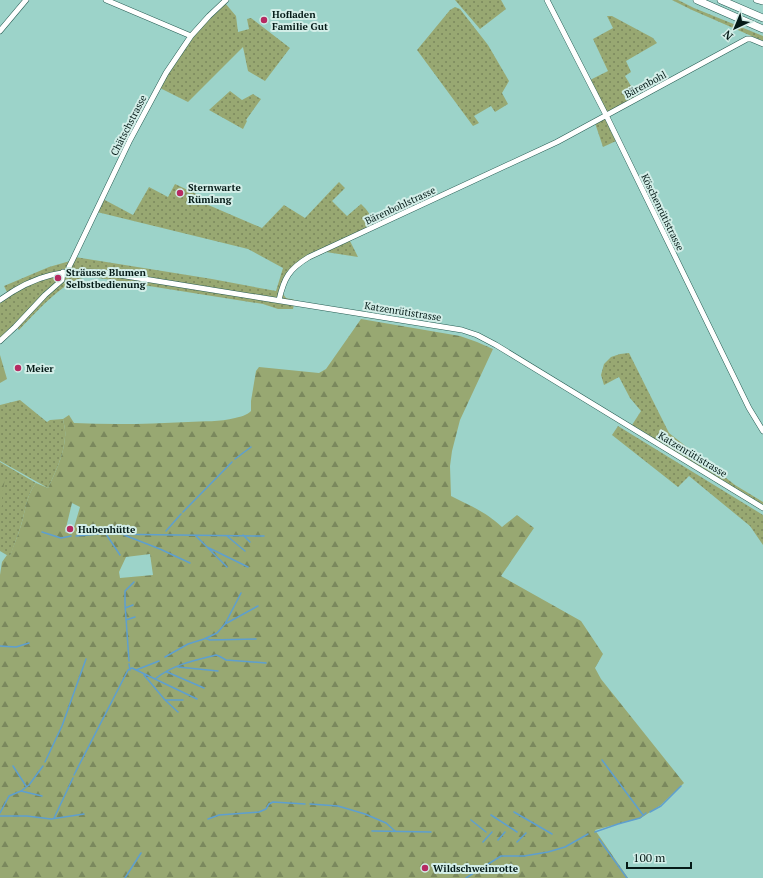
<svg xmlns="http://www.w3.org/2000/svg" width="763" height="878" viewBox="0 0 763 878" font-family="'PT Serif',serif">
  <defs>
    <pattern id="grass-dots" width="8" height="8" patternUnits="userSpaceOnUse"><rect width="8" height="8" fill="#98a872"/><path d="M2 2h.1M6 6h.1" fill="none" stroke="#7a885d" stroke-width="1.8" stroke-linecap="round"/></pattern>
    <pattern id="forest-firs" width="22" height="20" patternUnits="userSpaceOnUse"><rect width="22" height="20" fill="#98a872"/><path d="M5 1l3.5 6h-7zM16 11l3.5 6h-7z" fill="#7a885d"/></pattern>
  </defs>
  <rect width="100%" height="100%" fill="#9cd3c9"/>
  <path fill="url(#grass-dots)" d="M 455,0 L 501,0 L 506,9 L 480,29 Z
    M 672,0 L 678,0 L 694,8 L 763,36 L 763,41 L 692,10 Z
    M 225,3 L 236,16 L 238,32 L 249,29 L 247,19 L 251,18 L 290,48 L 265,81 L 248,71 L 243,47 L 188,102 L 160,88 L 179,55 L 192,36 Z
    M 455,7 L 460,9 L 488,45 L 509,81 L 502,93 L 508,104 L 495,112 L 491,106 L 474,116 L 479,123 L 473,126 L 417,50 L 450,10 Z
    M 607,16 L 612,16 L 653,38 L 657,43 L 626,61 L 631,72 L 625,76 L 637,96 L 606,113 L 590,80 L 608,71 L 593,39 L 613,28 Z
    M 230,91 L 242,100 L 253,94 L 261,99 L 246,120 L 247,121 L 243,129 L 209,110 Z
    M 605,118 L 616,141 L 603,147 L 595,123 Z
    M 339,182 L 345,188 L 332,201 L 347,216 L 361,204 C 368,211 372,215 372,226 L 348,237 L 358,257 L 326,252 L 303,263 L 293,272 L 287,280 L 283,294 L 286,298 L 295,300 L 293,309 L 278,309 L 263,304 L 105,279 C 98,278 90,277 83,278 C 64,281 33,315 19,330 L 15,325 L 0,339 L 0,303 L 9,296 L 4,286 L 49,267 L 70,261 L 75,257 L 212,279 L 276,291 L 283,268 L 248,249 L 97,212 L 103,199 L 133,215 L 149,187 L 168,197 L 175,184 L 207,199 L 206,204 L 262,228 L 284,205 L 305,218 Z
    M 629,353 L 669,433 L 735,485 L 763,502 L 763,505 L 632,425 L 641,411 L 630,398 L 619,377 L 604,385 L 601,375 L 604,364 L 611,357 L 620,354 Z
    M 20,400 L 47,422 L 50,420 L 63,419 C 64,425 66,431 65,437 C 64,455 55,473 48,488 L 0,461 L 0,405 Z
    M 618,426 L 763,515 L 763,545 L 750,526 L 689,476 L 678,487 L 612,435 Z
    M 0,462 L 36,483 C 28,493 26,506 23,518 C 20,531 14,544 10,557 L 0,551 Z"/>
  <path fill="url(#forest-firs)" fill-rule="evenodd" d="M 361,319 L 460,336 L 477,342 L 493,349 L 460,420 L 452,451 L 450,466 L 451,496 C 471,506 486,512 502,527 L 517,515 L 534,528 L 501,576 L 581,621 L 603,654 L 595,668 L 601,679 L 684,783 L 661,805 L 641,818 L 595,830 L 628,878 L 0,878 L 0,575 L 2,562 L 7,555 L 10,556 C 14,544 20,531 23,518 C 26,505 28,493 36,483 L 48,488 C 55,473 64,455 65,437 C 66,431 64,425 63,419 L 69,415 L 74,423 C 112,425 150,424 188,422 C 203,421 220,422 235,418 C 240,417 247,415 251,411 L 251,401 L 256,371 L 259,367 L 319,373 L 326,369 ZM 72,503 L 80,507 L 72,534 L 65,532 ZM 150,554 L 153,575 L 120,578 L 119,572 L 126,557 Z
    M 0,355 L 7,379 L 0,383 Z
    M 6,474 L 2,495 L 2,507 L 0,510 L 0,479 L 1,477 Z"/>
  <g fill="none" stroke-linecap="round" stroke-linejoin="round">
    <path stroke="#5e9fcf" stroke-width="1.5" d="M 235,459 L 251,447
      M 183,512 L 232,462
      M 166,531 L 181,514
      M 42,532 L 61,538 L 71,536
      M 106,534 L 120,555
      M 124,535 L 160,549 L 190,563
      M 243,535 L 250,542
      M 76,536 L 99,534 L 264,536
      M 196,536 L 227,567
      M 227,536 L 245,551
      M 207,547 L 248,567
      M 125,608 L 133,605
      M 126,620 L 135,617
      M 225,624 L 258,606
      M 207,639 L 210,640 L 256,639
      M 0,646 L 16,647 L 29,643
      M 165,657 L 188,644 L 204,639 L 217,633 L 225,624 L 241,593
      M 129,661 L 125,604 L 125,591 L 134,582
      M 129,664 L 130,670
      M 178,667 L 218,671
      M 136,670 L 159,661
      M 167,672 L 204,688
      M 144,675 L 165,700 L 178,712
      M 155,679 C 172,665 195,660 216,655 L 219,656 L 226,660 L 266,663
      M 165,700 L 183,700
      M 602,760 L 643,815
      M 45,762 L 62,726 L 86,659
      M 13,766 L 26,786
      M 74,775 L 128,670 L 132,668 L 197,699
      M 21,791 L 42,796
      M 310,804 L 338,806 L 365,814 L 386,823 L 395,831
      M 514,812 L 552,834
      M 650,812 L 661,806 L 681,786
      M 0,813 L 9,796 L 21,791 L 29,785 L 43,766
      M 491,815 L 517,832
      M 0,816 L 27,816 L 51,819 L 84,814
      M 54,818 L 73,778
      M 208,819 L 219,815 L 259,812 L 266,809 L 269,804 L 273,802 L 305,804
      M 471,820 L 486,832
      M 372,831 L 431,832
      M 595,832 L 618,824 L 640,818 L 646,813
      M 599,839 L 627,878
      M 498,840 L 505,832
      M 483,842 L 492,832
      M 517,842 L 526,833
      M 125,878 L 141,853
      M 466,878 L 501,856 L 524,856 L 548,852 L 565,847 L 588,834"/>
    <defs>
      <path id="minor" d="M 106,0 L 191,36
        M 547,0 L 606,115 L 749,408 L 763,431
        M 756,0 L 763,2
        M 0,31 L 26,0
        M 69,272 L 69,267 L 73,259 L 130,140 L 166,73 L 191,36 L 209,16 L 226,0
        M 0,300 C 36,274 63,269 107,273 L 462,330 L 477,335 L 496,345 L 763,508
        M 279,300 C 284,278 289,269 309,257 L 557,142 L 747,39 L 751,39 L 763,44
        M 0,341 L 15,327 L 45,295 L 62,280 L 63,272"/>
      <path id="highway" d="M 697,0 L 763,29
        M 721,0 L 763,18"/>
    </defs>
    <use href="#minor" stroke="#265c53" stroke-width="6"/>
    <use href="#highway" stroke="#265c53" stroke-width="8"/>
    <use href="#minor" stroke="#fff" stroke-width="5"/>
    <use href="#highway" stroke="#fff" stroke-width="7"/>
  </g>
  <g fill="#b62a62" stroke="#d3eee8" stroke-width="1.5">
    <circle cx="264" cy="20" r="4"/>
    <circle cx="180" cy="193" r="4"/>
    <circle cx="58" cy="278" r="4"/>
    <circle cx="18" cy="368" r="4"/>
    <circle cx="70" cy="529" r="4"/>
    <circle cx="425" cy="868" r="4"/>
  </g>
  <g text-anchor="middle" stroke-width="4" stroke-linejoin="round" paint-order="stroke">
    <g font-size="10" font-weight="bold" fill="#051a17" stroke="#d3eee8" text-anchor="start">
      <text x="272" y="18">Hofladen<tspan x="272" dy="12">Familie Gut</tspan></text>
      <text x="188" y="191">Sternwarte<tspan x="188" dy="12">Rümlang</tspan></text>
      <text x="66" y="276">Sträusse Blumen<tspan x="66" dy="12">Selbstbedienung</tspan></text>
      <text x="26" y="372">Meier</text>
      <text x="78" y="533">Hubenhütte</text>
      <text x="433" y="872">Wildschweinrotte</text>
    </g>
    <g font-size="10" fill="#051a17" stroke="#d3eee8">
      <text transform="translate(645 84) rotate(-28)" y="4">Bärenbohl</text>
      <text transform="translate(128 125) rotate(-63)" y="4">Chätschstrasse</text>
      <text transform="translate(400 205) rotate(-25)" y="4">Bärenbohlstrasse</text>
      <text transform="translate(663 212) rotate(64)" y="4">Köschenrütistrasse</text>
      <text transform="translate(403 311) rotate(9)" y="4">Katzenrütistrasse</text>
      <text transform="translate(693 454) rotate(31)" y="4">Katzenrütistrasse</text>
    </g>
  </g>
  <g transform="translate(735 28) rotate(224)" stroke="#d3eee8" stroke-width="3" paint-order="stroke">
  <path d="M0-3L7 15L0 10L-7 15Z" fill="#051a17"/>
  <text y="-6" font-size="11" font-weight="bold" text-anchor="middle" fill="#051a17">N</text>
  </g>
  <path d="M627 862v6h64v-6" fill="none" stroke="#051a17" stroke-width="2"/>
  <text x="633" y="862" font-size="12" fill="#051a17" stroke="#d3eee8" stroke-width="3" paint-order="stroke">100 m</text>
</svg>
